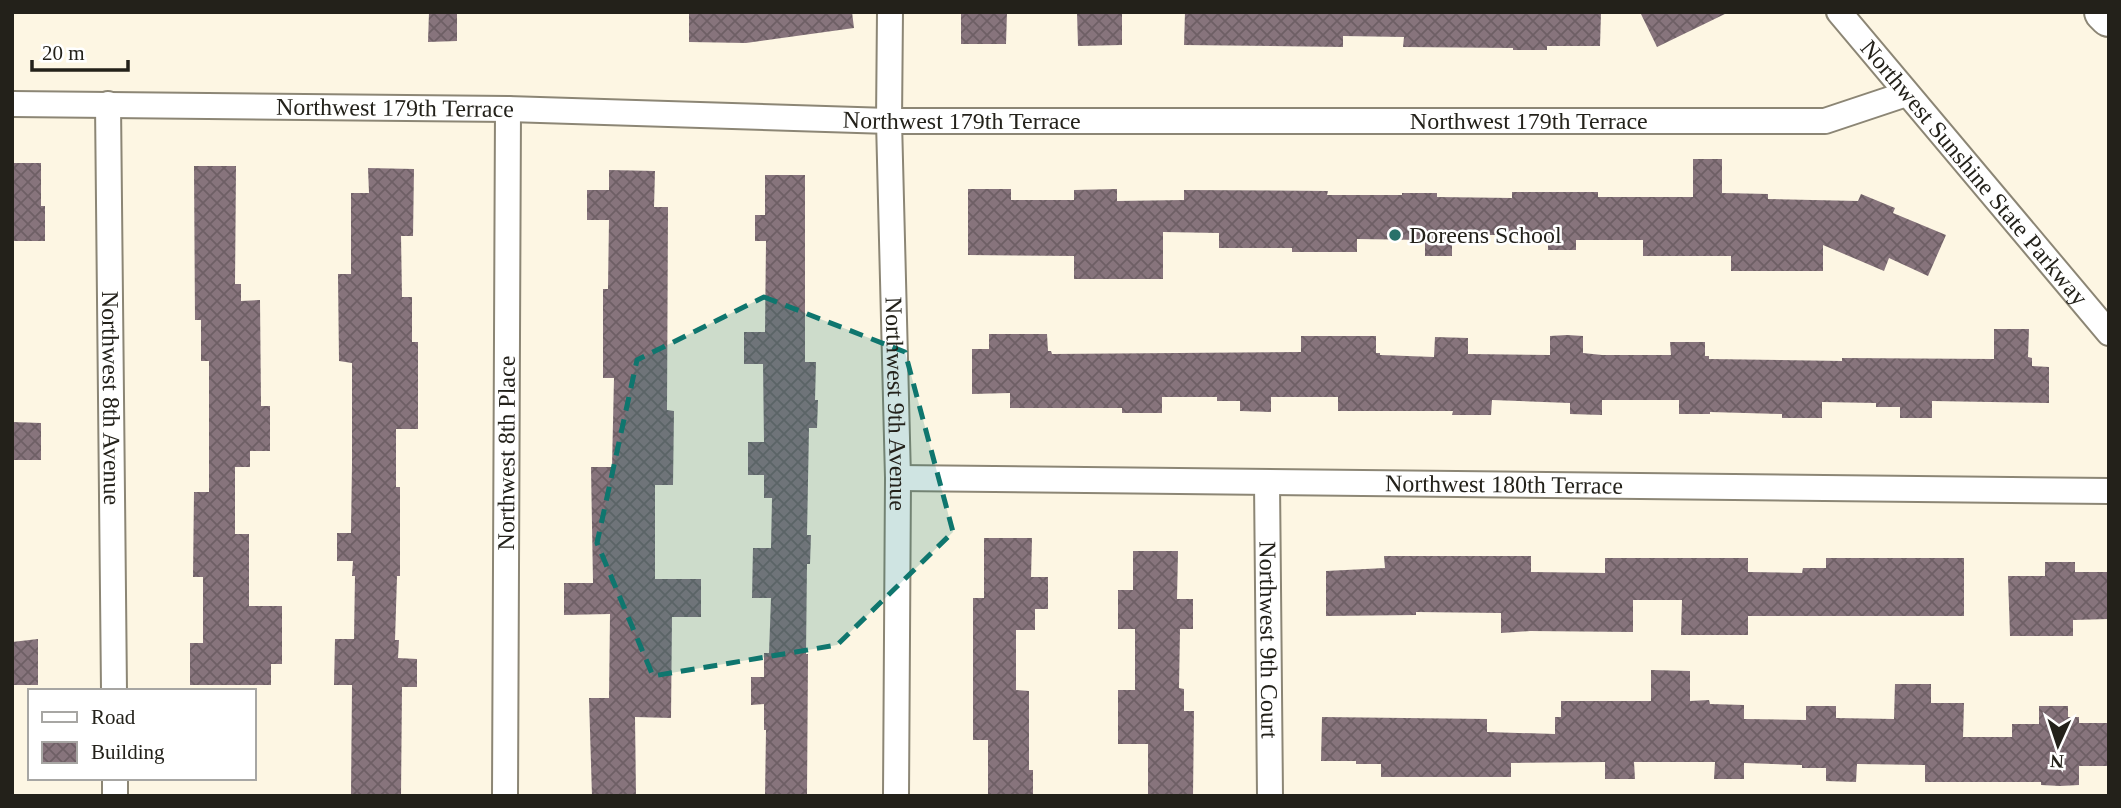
<svg xmlns="http://www.w3.org/2000/svg" width="2121" height="808" viewBox="0 0 2121 808" font-family="Georgia,serif">
  <defs>
    <pattern id="building-cross-hatch" width="8" height="8" patternUnits="userSpaceOnUse" patternTransform="scale(1.75)"><rect width="8" height="8" fill="#87747c"/><path d="M0 0l8 8M0 8l8-8" fill="none" stroke="#6e5f65"/></pattern>
  </defs>
  <rect width="100%" height="100%" fill="#fdf6e3"/>
  <path fill="url(#building-cross-hatch)" d="M 429,12 L 457,12 L 457,41 L 428,42 Z
    M 689,12 L 852,12 L 854,28 L 746,43 L 689,42 Z
    M 961,12 L 1007,12 L 1006,44 L 961,44 Z
    M 1077,12 L 1122,12 L 1122,45 L 1078,46 Z
    M 1185,12 L 1601,12 L 1600,46 L 1547,46 L 1547,50 L 1513,50 L 1513,48 L 1403,47 L 1404,37 L 1343,36 L 1343,47 L 1184,45 Z
    M 1640,12 L 1729,12 L 1657,47 Z
    M 1693,159 L 1722,159 L 1722,193 L 1768,194 L 1768,199 L 1858,201 L 1861,194 L 1895,208 L 1893,213 L 1946,235 L 1928,276 L 1889,258 L 1884,271 L 1823,245 L 1823,271 L 1731,271 L 1731,256 L 1643,256 L 1643,240 L 1576,240 L 1576,250 L 1548,250 L 1548,235 L 1474,235 L 1474,239 L 1452,239 L 1452,256 L 1425,256 L 1425,240 L 1357,239 L 1357,252 L 1292,252 L 1292,248 L 1219,248 L 1219,233 L 1163,232 L 1163,279 L 1074,279 L 1074,256 L 968,255 L 968,189 L 1011,189 L 1011,200 L 1074,200 L 1074,190 L 1117,189 L 1117,201 L 1184,200 L 1184,190 L 1328,191 L 1327,195 L 1402,195 L 1402,193 L 1437,193 L 1437,197 L 1512,198 L 1512,192 L 1598,192 L 1598,197 L 1693,197 Z
    M 12,163 L 41,163 L 41,206 L 45,206 L 45,241 L 12,241 Z
    M 194,166 L 236,166 L 235,284 L 241,284 L 241,301 L 260,300 L 261,406 L 270,406 L 270,451 L 250,451 L 250,467 L 235,467 L 235,534 L 249,534 L 249,606 L 282,606 L 282,664 L 271,664 L 271,685 L 190,685 L 190,643 L 203,643 L 203,577 L 193,577 L 194,492 L 209,492 L 209,361 L 201,361 L 201,320 L 195,320 Z
    M 368,168 L 414,169 L 413,236 L 401,236 L 402,297 L 412,297 L 412,342 L 418,342 L 418,429 L 396,429 L 396,487 L 400,487 L 400,576 L 397,576 L 395,640 L 399,640 L 398,658 L 417,659 L 417,687 L 402,687 L 401,796 L 351,796 L 352,685 L 334,685 L 335,639 L 354,639 L 355,576 L 352,576 L 353,561 L 337,561 L 337,533 L 351,533 L 352,465 L 352,363 L 339,361 L 338,274 L 351,274 L 351,193 L 369,193 Z
    M 609,170 L 655,171 L 654,207 L 668,207 L 667,410 L 674,411 L 673,485 L 655,485 L 655,579 L 701,579 L 701,617 L 672,617 L 671,718 L 635,717 L 636,796 L 592,796 L 589,698 L 609,698 L 610,614 L 564,615 L 564,583 L 593,583 L 591,467 L 612,467 L 614,378 L 603,378 L 603,289 L 608,289 L 609,220 L 587,220 L 587,190 L 609,190 Z
    M 765,175 L 805,175 L 805,362 L 816,362 L 815,400 L 818,400 L 817,428 L 809,428 L 807,535 L 811,535 L 810,564 L 807,564 L 806,654 L 808,654 L 807,796 L 765,796 L 766,730 L 764,730 L 764,704 L 751,705 L 751,677 L 764,677 L 764,653 L 769,653 L 771,598 L 752,598 L 753,548 L 771,548 L 772,498 L 764,498 L 764,475 L 748,475 L 748,442 L 764,442 L 763,364 L 744,364 L 744,332 L 765,332 L 766,241 L 755,241 L 755,215 L 765,215 Z
    M 1994,329 L 2029,329 L 2028,357 L 2032,358 L 2032,366 L 2049,367 L 2049,403 L 1932,401 L 1932,418 L 1900,418 L 1900,407 L 1876,407 L 1876,403 L 1822,402 L 1822,418 L 1782,418 L 1782,414 L 1710,412 L 1710,414 L 1679,414 L 1679,400 L 1602,400 L 1602,415 L 1570,414 L 1570,403 L 1492,400 L 1491,415 L 1452,415 L 1453,411 L 1338,411 L 1338,397 L 1271,397 L 1271,412 L 1240,411 L 1240,401 L 1217,401 L 1217,397 L 1162,397 L 1162,413 L 1122,413 L 1122,408 L 1010,408 L 1010,393 L 972,394 L 972,349 L 989,349 L 989,334 L 1047,334 L 1048,351 L 1051,351 L 1052,354 L 1301,352 L 1301,336 L 1376,336 L 1376,353 L 1380,353 L 1380,355 L 1434,357 L 1435,337 L 1468,338 L 1468,354 L 1550,355 L 1550,336 L 1567,335 L 1583,336 L 1583,353 L 1602,355 L 1671,355 L 1670,342 L 1705,342 L 1705,356 L 1709,356 L 1709,359 L 1842,361 L 1842,358 L 1994,359 Z
    M 12,422 L 41,423 L 41,460 L 12,460 Z
    M 984,538 L 1032,538 L 1031,577 L 1048,577 L 1048,609 L 1035,609 L 1035,630 L 1016,630 L 1016,690 L 1029,691 L 1029,770 L 1033,770 L 1033,796 L 988,796 L 988,740 L 973,740 L 973,598 L 984,598 Z
    M 1133,551 L 1178,551 L 1177,599 L 1193,599 L 1193,629 L 1180,629 L 1179,688 L 1184,689 L 1184,711 L 1194,711 L 1193,796 L 1148,796 L 1148,744 L 1118,744 L 1118,690 L 1135,690 L 1135,629 L 1118,629 L 1118,590 L 1133,590 Z
    M 1384,556 L 1531,556 L 1531,572 L 1605,573 L 1605,558 L 1748,558 L 1748,572 L 1802,573 L 1803,568 L 1826,568 L 1826,558 L 1964,558 L 1964,616 L 1748,616 L 1748,635 L 1681,635 L 1682,600 L 1633,600 L 1633,632 L 1530,631 L 1501,633 L 1501,613 L 1416,612 L 1416,615 L 1326,616 L 1326,571 L 1385,568 Z
    M 2045,562 L 2075,562 L 2075,572 L 2109,572 L 2109,619 L 2073,620 L 2073,636 L 2010,636 L 2008,576 L 2045,576 Z
    M 38,639 L 38,685 L 12,685 L 12,642 Z
    M 1651,670 L 1690,671 L 1690,701 L 1709,700 L 1710,704 L 1744,705 L 1744,719 L 1806,720 L 1806,706 L 1836,706 L 1836,718 L 1894,719 L 1895,684 L 1931,684 L 1931,703 L 1964,703 L 1963,737 L 2012,737 L 2012,724 L 2039,724 L 2039,706 L 2068,706 L 2068,717 L 2079,717 L 2079,723 L 2109,723 L 2109,766 L 2079,766 L 2079,785 L 2060,786 L 2041,785 L 2041,782 L 1925,782 L 1925,765 L 1857,764 L 1856,782 L 1826,781 L 1826,768 L 1802,768 L 1802,765 L 1744,763 L 1744,779 L 1714,779 L 1715,762 L 1634,762 L 1635,779 L 1605,779 L 1605,762 L 1511,763 L 1511,777 L 1381,777 L 1381,764 L 1356,764 L 1356,761 L 1321,761 L 1322,717 L 1487,719 L 1487,732 L 1555,734 L 1555,717 L 1561,717 L 1561,701 L 1651,701 Z"/>
  <g fill="none" stroke-linecap="round" stroke-linejoin="round">
    <defs>
      <g id="minor">
        <path id="s1" d="M 890,12 L 889,121 L 898,478 L 896,796"/>
        <path id="s2" d="M 1839,12 L 2109,333"/>
        <path id="s3" d="M 12,104 L 508,109 L 889,121 L 1825,121 L 1906,94"/>
        <path id="s4" d="M 108,104 L 114,691"/>
        <path id="s5" d="M 898,478 L 2109,491"/>
        <path id="s6" d="M 1267,482 L 1270,796"/>
        <path d="M 115,778 L 115,796"/>
        <path id="s7" d="M 505,796 L 508,109"/>
      </g>
      <path id="motorway" d="M 2104,12 L 2109,17"/>
    </defs>
    <use href="#minor" stroke="#8c8675" stroke-width="28"/>
    <use href="#motorway" stroke="#8c8675" stroke-width="42"/>
    <use href="#minor" stroke="#fff" stroke-width="24"/>
    <use href="#motorway" stroke="#fff" stroke-width="38"/>
  </g>
  <path fill="#0f766e" fill-opacity="0.2" stroke="#0f766e" stroke-width="5" stroke-dasharray="14 9" stroke-linejoin="round" d="M 764,297 L 905,352 L 953,532 L 837,645 L 653,676 L 597,543 L 637,360 Z"/>
  <circle fill="#29716a" stroke="#fff" stroke-width="2.5" cx="1395" cy="235" r="7"/>
  <g text-anchor="middle" stroke-width="5" stroke-linejoin="round" paint-order="stroke">
    <g font-size="24" fill="#23211a" stroke="#fff">
      <text dy="8" stroke="none"><textPath href="#s3" startOffset="383">Northwest 179th Terrace</textPath></text>
      <text dy="8" stroke="none"><textPath href="#s3" startOffset="950">Northwest 179th Terrace</textPath></text>
      <text dy="8" stroke="none"><textPath href="#s3" startOffset="1517">Northwest 179th Terrace</textPath></text>
      <text dy="8" stroke="none"><textPath href="#s2" startOffset="210">Northwest Sunshine State Parkway</textPath></text>
      <text dy="8" stroke="none"><textPath href="#s4" startOffset="294">Northwest 8th Avenue</textPath></text>
      <text dy="8" stroke="none"><textPath href="#s1" startOffset="392">Northwest 9th Avenue</textPath></text>
      <text dy="8" stroke="none"><textPath href="#s7" startOffset="343">Northwest 8th Place</textPath></text>
      <text dy="8" stroke="none"><textPath href="#s5" startOffset="606">Northwest 180th Terrace</textPath></text>
      <text dy="8" stroke="none"><textPath href="#s6" startOffset="158">Northwest 9th Court</textPath></text>
    </g>
    <g font-size="24" fill="#23211a" stroke="#fff" text-anchor="start">
      <text x="1409" y="243">Doreens School</text>
    </g>
  </g>
  <rect width="2121" height="808" fill="none" stroke="#23211a" stroke-width="28"/>
  <rect x="28" y="689" width="228" height="91" fill="#ffffff" stroke="#a7a6a3" stroke-width="2"/>
  <rect x="42" y="712" width="35" height="10" fill="#ffffff" stroke="#a7a6a3" stroke-width="2"/>
  <text x="91" y="724" font-size="21" fill="#23211a">Road</text>
  <rect x="42" y="742" width="35" height="21" fill="url(#building-cross-hatch)" stroke="#a7a6a3" stroke-width="2"/>
  <text x="91" y="759" font-size="21" fill="#23211a">Building</text>
  <g transform="translate(2058 745) rotate(183)" stroke="#ffffff" stroke-width="5" paint-order="stroke">
  <path d="M0-5L12 26L0 18L-12 26Z" fill="#23211a"/>
  <text y="-10" font-size="19" font-weight="bold" text-anchor="middle" fill="#23211a">N</text>
  </g>
  <path d="M32 60v10h96v-10" fill="none" stroke="#23211a" stroke-width="3.5"/>
  <text x="42" y="60" font-size="21" fill="#23211a" stroke="#ffffff" stroke-width="5" paint-order="stroke">20 m</text>
</svg>
